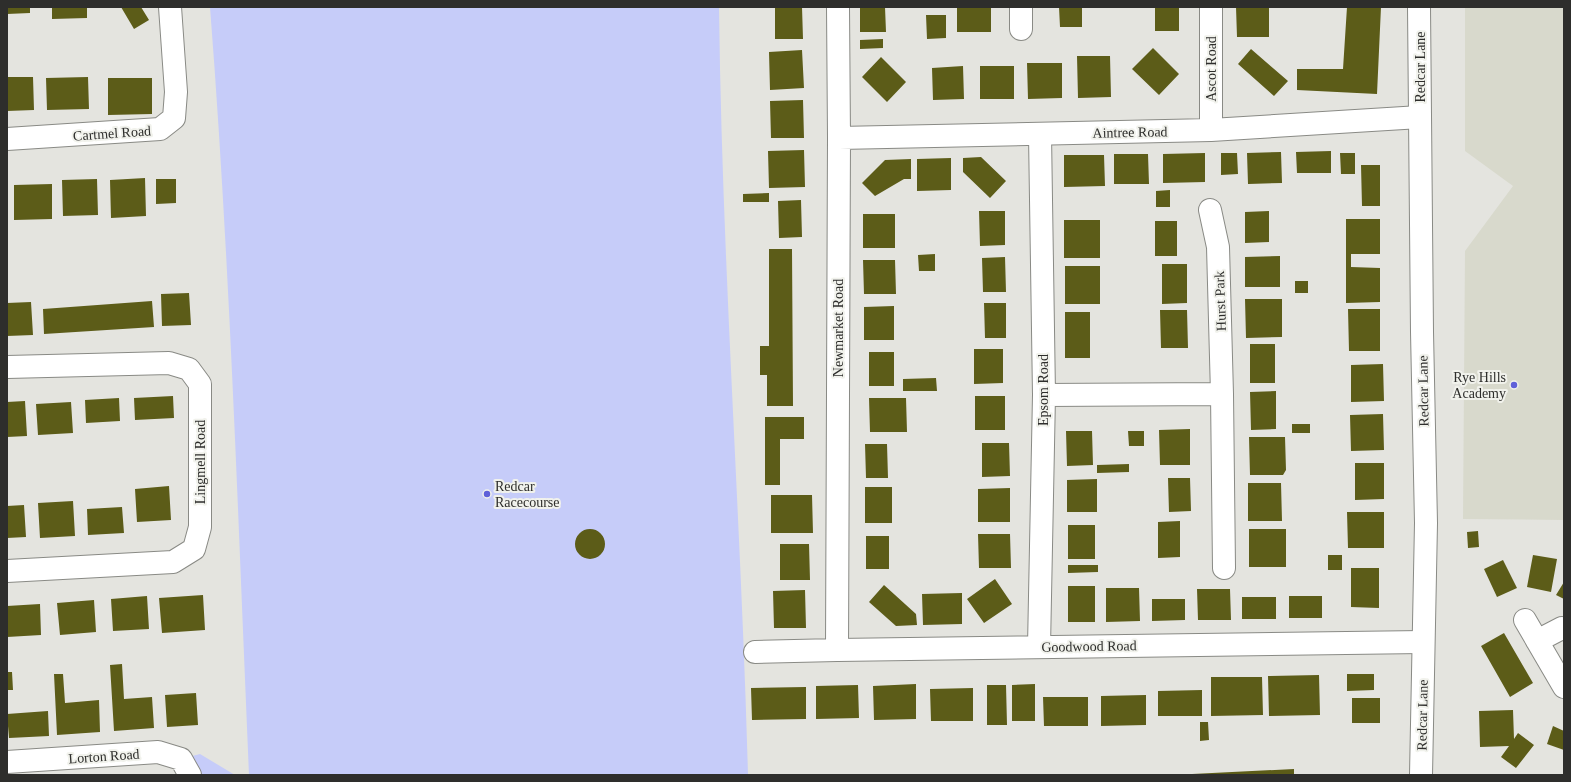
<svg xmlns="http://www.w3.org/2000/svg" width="1571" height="782" viewBox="0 0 1571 782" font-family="'Times New Roman',serif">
  <rect width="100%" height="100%" fill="#e4e4df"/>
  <path fill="#d8d9cc" d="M 1465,7 L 1564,7 L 1564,520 L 1463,519 L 1465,251 L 1513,186 L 1465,151 Z"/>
  <path fill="#c6ccf9" d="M 210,7 L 719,7 C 722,263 741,519 748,775 L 249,775 C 238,519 230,263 210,7 Z
    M 200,754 L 235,775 L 190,775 L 181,759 Z"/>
  <path fill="#5c5c18" d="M 7,7 L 30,7 L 30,13 L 7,14 Z
    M 52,7 L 87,7 L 87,18 L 52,19 Z
    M 121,7 L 141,7 L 149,20 L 134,29 Z
    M 775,7 L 802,7 L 803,39 L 775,39 Z
    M 860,7 L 885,7 L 886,32 L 860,32 Z
    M 957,7 L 991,7 L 991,32 L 957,32 Z
    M 1059,7 L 1082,7 L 1082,27 L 1060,27 Z
    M 1155,7 L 1179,7 L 1179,31 L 1155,31 Z
    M 1236,7 L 1269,7 L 1269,37 L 1237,37 Z
    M 1347,7 L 1381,7 L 1377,94 L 1297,90 L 1297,69 L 1343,69 Z
    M 926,15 L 946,15 L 946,38 L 927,39 Z
    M 883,39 L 883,48 L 860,49 L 860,40 Z
    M 1153,48 L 1179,74 L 1159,95 L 1132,69 Z
    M 1251,49 L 1288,81 L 1274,96 L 1238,64 Z
    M 802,50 L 804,88 L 770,90 L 769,52 Z
    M 1077,56 L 1110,56 L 1111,97 L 1078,98 Z
    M 881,57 L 906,82 L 887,102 L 862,77 Z
    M 1027,63 L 1062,63 L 1062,98 L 1028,99 Z
    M 963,66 L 964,99 L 933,100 L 932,68 Z
    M 980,66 L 1014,66 L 1014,99 L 980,99 Z
    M 7,77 L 33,77 L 34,110 L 7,111 Z
    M 88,77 L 89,109 L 47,110 L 46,78 Z
    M 108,78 L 152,78 L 152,114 L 108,115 Z
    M 803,100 L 804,138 L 771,138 L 770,101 Z
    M 804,150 L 805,187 L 769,188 L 768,151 Z
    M 1331,151 L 1331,173 L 1297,173 L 1296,152 Z
    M 1281,152 L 1282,183 L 1248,184 L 1247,153 Z
    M 1205,153 L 1205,182 L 1163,183 L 1163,154 Z
    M 1221,153 L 1237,153 L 1238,174 L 1221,175 Z
    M 1340,153 L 1355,153 L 1355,174 L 1341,174 Z
    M 1114,154 L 1148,154 L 1149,184 L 1114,184 Z
    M 1064,155 L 1104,155 L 1105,186 L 1064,187 Z
    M 981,157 L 1006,181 L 990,198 L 963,172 L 963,158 Z
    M 951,158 L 951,190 L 917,191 L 917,159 Z
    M 911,159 L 911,179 L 904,179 L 875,196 L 862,183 L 885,160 Z
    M 1361,165 L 1380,165 L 1380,206 L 1362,206 Z
    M 145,178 L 146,216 L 111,218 L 110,180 Z
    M 97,179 L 98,215 L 63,216 L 62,180 Z
    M 156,179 L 176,179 L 176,203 L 156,204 Z
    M 52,184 L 52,219 L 14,220 L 14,185 Z
    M 1170,190 L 1170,207 L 1156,207 L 1156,191 Z
    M 769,193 L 769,202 L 743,202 L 743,194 Z
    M 801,200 L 802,237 L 779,238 L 778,201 Z
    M 979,211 L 1005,211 L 1005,245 L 980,246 Z
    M 1269,211 L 1269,242 L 1245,243 L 1245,212 Z
    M 863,214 L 895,214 L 895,248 L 863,248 Z
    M 1346,219 L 1380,219 L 1380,254 L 1351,254 L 1351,267 L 1380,268 L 1380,302 L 1346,303 Z
    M 1064,220 L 1100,220 L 1100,258 L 1064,258 Z
    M 1155,221 L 1177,221 L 1177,256 L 1155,256 Z
    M 769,249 L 792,249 L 793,406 L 767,406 L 767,375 L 760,375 L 760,346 L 769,346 Z
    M 935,254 L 935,271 L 919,271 L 918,255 Z
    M 1280,256 L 1280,287 L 1245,287 L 1245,257 Z
    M 1005,257 L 1006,292 L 983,292 L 982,258 Z
    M 863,260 L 895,260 L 896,294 L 864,294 Z
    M 1162,264 L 1187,264 L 1187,303 L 1162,304 Z
    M 1065,266 L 1100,266 L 1100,304 L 1065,304 Z
    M 1295,281 L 1308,281 L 1308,293 L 1295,293 Z
    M 189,293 L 191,325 L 162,326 L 161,294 Z
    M 1245,299 L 1282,299 L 1282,337 L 1246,338 Z
    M 152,301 L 154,327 L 44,334 L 43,309 Z
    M 31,302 L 33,335 L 7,336 L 7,303 Z
    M 984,303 L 1006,303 L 1006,338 L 985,338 Z
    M 894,306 L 894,340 L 864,340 L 864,307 Z
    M 1348,309 L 1380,309 L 1380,351 L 1349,351 Z
    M 1160,310 L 1187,310 L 1188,348 L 1161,348 Z
    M 1065,312 L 1090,312 L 1090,358 L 1065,358 Z
    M 1250,344 L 1275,344 L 1275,383 L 1250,383 Z
    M 974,349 L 1003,349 L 1003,383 L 974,384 Z
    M 869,352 L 894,352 L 894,386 L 869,386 Z
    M 1383,364 L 1384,401 L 1351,402 L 1351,365 Z
    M 936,378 L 937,391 L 903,391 L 903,379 Z
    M 1276,391 L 1276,429 L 1251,430 L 1250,392 Z
    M 173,396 L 174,418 L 135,420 L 134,398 Z
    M 975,396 L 1005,396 L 1005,430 L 975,430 Z
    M 119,398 L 120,421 L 86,423 L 85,400 Z
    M 869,398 L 906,398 L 907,432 L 870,432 Z
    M 25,401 L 27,436 L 7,437 L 7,402 Z
    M 71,402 L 73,433 L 38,435 L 36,404 Z
    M 1383,414 L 1384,450 L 1351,451 L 1350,415 Z
    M 765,417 L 804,417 L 804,439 L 780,439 L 780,485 L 765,485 Z
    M 1292,424 L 1310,424 L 1310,433 L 1292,433 Z
    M 1190,429 L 1190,465 L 1160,465 L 1159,430 Z
    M 1066,431 L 1092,431 L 1093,465 L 1067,466 Z
    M 1128,431 L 1144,431 L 1144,446 L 1129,446 Z
    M 1249,437 L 1285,437 L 1286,470 L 1283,475 L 1250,475 Z
    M 982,443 L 1009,443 L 1010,476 L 982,477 Z
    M 865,444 L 887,444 L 888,478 L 866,478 Z
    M 1355,463 L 1384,463 L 1384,499 L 1355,500 Z
    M 1129,464 L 1129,472 L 1097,473 L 1097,465 Z
    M 1168,478 L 1190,478 L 1191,511 L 1169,512 Z
    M 1097,479 L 1097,512 L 1067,512 L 1067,480 Z
    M 1248,483 L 1281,483 L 1282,521 L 1248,521 Z
    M 169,486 L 171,520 L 137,522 L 135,489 Z
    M 865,487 L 892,487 L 892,523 L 865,523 Z
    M 1010,488 L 1010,522 L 978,522 L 978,489 Z
    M 771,495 L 812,495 L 813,533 L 771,533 Z
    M 73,501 L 75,536 L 40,538 L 38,503 Z
    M 24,505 L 26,537 L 7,538 L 7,506 Z
    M 122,507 L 124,533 L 88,535 L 87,509 Z
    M 1347,512 L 1384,512 L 1384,548 L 1348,548 Z
    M 1180,521 L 1180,557 L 1158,558 L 1158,522 Z
    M 1068,525 L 1095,525 L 1095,559 L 1068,559 Z
    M575 544a15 15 0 1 1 30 0a15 15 0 1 1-30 0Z
    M 1249,529 L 1286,529 L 1286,567 L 1249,567 Z
    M 1478,531 L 1479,547 L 1468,548 L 1467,532 Z
    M 978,534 L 1010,534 L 1011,568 L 979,568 Z
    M 866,536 L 889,536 L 889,569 L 866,569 Z
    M 780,544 L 809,544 L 810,580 L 780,580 Z
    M 1328,555 L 1342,555 L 1342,570 L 1328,570 Z
    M 1533,555 L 1557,559 L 1551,592 L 1527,587 Z
    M 1503,560 L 1517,588 L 1497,597 L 1484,569 Z
    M 1068,565 L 1098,565 L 1098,572 L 1068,573 Z
    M 1351,568 L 1379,568 L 1379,608 L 1351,607 Z
    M 995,579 L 1012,604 L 984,623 L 967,599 Z
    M 1564,582 L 1564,599 L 1556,595 Z
    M 884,585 L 916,614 L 917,625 L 896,626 L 869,602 Z
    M 1068,586 L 1095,586 L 1095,622 L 1068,622 Z
    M 1106,588 L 1139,588 L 1140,621 L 1106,622 Z
    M 1197,589 L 1230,589 L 1231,620 L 1198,620 Z
    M 805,590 L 806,628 L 774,628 L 773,591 Z
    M 962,593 L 962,624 L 923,625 L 922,594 Z
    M 203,595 L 205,630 L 162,633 L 159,598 Z
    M 147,596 L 149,629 L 113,631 L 111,599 Z
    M 1289,596 L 1322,596 L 1322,618 L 1289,618 Z
    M 1242,597 L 1276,597 L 1276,619 L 1242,619 Z
    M 1152,599 L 1185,599 L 1185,620 L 1152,621 Z
    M 94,600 L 96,632 L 60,635 L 57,603 Z
    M 40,604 L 41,635 L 7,637 L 7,606 Z
    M 1504,633 L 1533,683 L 1510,697 L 1481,646 Z
    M 122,664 L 124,699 L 152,697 L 154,728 L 114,731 L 110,665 Z
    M 7,672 L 12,672 L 13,690 L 7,690 Z
    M 54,674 L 63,674 L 65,703 L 99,700 L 100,732 L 57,735 Z
    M 1347,674 L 1374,674 L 1374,690 L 1347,691 Z
    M 1319,675 L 1320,715 L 1269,716 L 1268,676 Z
    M 1211,677 L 1262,677 L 1263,715 L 1211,716 Z
    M 916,684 L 916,719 L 874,720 L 873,686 Z
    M 1035,684 L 1035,721 L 1012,721 L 1012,685 Z
    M 858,685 L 859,718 L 816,719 L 816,686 Z
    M 987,685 L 1006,685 L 1007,725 L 987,725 Z
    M 806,687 L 806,719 L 752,720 L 751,688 Z
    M 973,688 L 973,721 L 931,721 L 930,689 Z
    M 1202,690 L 1202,716 L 1158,716 L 1158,691 Z
    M 196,693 L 198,725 L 167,727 L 165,695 Z
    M 1146,695 L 1146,725 L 1101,726 L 1101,696 Z
    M 1043,697 L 1088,697 L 1088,726 L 1044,726 Z
    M 1352,698 L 1380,698 L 1380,723 L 1352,723 Z
    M 1513,710 L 1514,739 L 1518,733 L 1534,745 L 1516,768 L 1501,757 L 1509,746 L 1480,747 L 1479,711 Z
    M 48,711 L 49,736 L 9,738 L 7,714 Z
    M 1200,722 L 1208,722 L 1209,740 L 1200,741 Z
    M 1553,726 L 1564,731 L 1564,750 L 1547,744 Z
    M 1294,769 L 1294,775 L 1192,775 L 1192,774 Z"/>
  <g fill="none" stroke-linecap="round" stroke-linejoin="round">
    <defs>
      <path id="minor" d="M 1021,7 L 1021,29
        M 1211,130 L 1211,7
        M 839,138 L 1211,130 L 1420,117
        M 7,139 L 160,129 L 174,118 L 176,92 L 170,7
        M 1210,210 L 1218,247 L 1222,394 L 1224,568
        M 7,367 L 169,363 L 189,369 L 200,384 L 200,527 L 194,549 L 173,562 L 7,571
        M 1044,395 L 1222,394
        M 1525,620 L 1564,687
        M 1537,641 L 1562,628
        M 1039,647 L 1044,395 L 1040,134
        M 837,650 L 839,138 L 838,7
        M 755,652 L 837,650 L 1423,642
        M 7,762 L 158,752 L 181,759 L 190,775"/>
      <path id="major" d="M 1419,7 L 1422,332 L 1426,523 L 1421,775"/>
    </defs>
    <use href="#minor" stroke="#898a85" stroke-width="24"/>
    <use href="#major" stroke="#898a85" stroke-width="24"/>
    <use href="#minor" stroke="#fff" stroke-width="22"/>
    <use href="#major" stroke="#fff" stroke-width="22"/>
  </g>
  <g fill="#5f60d9" stroke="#f1f2ec" stroke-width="1.5">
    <circle cx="1514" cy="385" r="4"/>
    <circle cx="487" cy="494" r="4"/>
  </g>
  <g text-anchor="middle" stroke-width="4" stroke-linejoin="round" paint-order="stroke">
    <g font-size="14" fill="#2e2e2c" stroke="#f1f2ec">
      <text transform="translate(1420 67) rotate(-90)" y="5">Redcar Lane</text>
      <text transform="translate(1211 69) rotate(-90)" y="5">Ascot Road</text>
      <text transform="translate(1130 132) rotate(-1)" y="5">Aintree Road</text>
      <text transform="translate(112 133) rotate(-4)" y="5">Cartmel Road</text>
      <text transform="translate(1220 301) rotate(-92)" y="5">Hurst Park</text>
      <text transform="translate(838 328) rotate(-90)" y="5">Newmarket Road</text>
      <text transform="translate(1043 390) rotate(-90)" y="5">Epsom Road</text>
      <text transform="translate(1423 391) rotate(-91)" y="5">Redcar Lane</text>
      <text transform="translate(200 462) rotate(-90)" y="5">Lingmell Road</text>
      <text transform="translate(1089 646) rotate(-1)" y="5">Goodwood Road</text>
      <text transform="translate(1422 715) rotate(-89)" y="5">Redcar Lane</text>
      <text transform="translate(104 756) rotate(-4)" y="5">Lorton Road</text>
    </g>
    <g font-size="14" fill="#2e2e2c" stroke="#f1f2ec" text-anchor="end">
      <text x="1506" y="382">Rye Hills<tspan x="1506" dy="16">Academy</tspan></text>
      <text x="495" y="491" text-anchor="start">Redcar<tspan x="495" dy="16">Racecourse</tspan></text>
    </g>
  </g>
  <rect width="1571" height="782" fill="none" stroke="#2e2e2c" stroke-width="16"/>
</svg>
